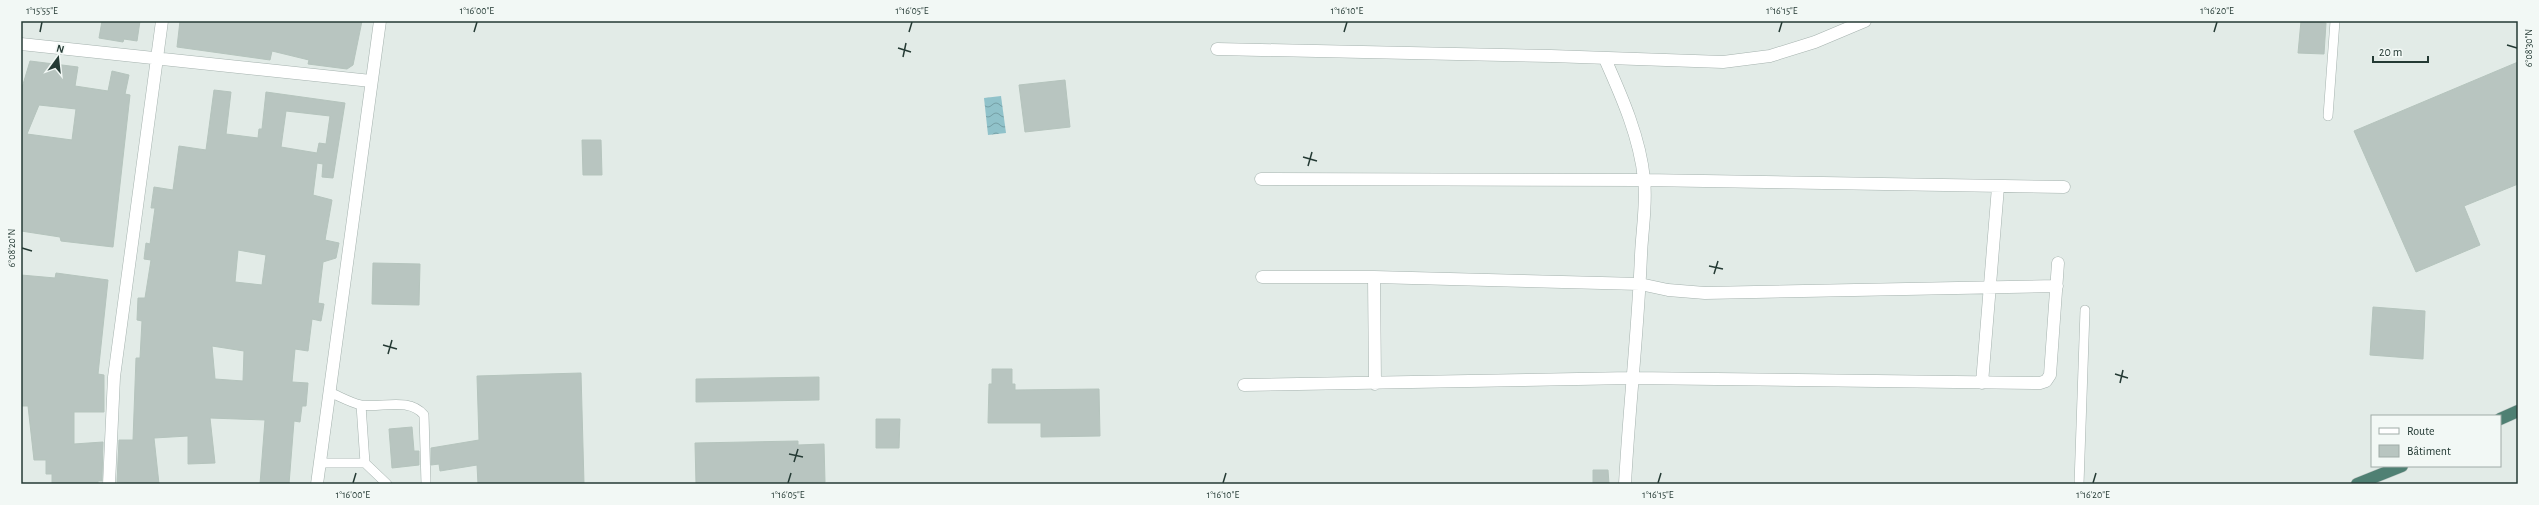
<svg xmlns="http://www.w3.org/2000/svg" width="2539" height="505" viewBox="0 0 2539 505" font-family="'Alegreya Sans',sans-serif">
  <defs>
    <pattern id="water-waves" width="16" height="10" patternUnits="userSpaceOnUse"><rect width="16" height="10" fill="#90c2ca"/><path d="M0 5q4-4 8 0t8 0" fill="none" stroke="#759fa5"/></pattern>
  </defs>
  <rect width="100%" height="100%" fill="#e2ebe7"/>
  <path fill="url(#water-waves)" d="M 1001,96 L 1006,133 L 988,135 L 984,98 Z"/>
  <path fill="#b8c5c0" stroke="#b5c4bd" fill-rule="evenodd" d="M 102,21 L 140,21 L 137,41 L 124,39 L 123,42 L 99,38 Z
    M 180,21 L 362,21 L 353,65 L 347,69 L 308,64 L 309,60 L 272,51 L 270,60 L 177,47 Z
    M 2301,21 L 2326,23 L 2324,54 L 2298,53 Z
    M 30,61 L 78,67 L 75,86 L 108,91 L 112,71 L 129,75 L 125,94 L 130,95 L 113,247 L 61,241 L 60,237 L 21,231 L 21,91 ZM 39,105 L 76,109 L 72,140 L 27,134 Z
    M 2518,62 L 2518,184 L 2464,206 L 2480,245 L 2416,272 L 2354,131 Z
    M 1065,80 L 1070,127 L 1025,132 L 1019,85 Z
    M 214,90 L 231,92 L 226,134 L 258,138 L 259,129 L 262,129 L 266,92 L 345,103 L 333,178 L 322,177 L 323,164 L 317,163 L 313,195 L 332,200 L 325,240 L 339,243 L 336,258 L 323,262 L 318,303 L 324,304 L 321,321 L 312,319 L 308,351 L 295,349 L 292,382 L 308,383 L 306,406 L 302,406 L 300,422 L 294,421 L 289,484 L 260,484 L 265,420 L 210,418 L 215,463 L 188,464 L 188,436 L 154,438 L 159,484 L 117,482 L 119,440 L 133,440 L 136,358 L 140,358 L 142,321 L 137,320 L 138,298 L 145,298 L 151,260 L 144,259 L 146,243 L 150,244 L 155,208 L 151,208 L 154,187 L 173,190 L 179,146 L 206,150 ZM 286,111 L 330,116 L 326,144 L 319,143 L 317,153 L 281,147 ZM 238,250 L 266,255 L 262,285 L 235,282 ZM 212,346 L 244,351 L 243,381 L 215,379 Z
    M 582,140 L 601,140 L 602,175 L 583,175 Z
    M 373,263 L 420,264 L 419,305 L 372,304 Z
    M 56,273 L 108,280 L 98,374 L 104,375 L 104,412 L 74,412 L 74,444 L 103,442 L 102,481 L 98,481 L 98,484 L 52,484 L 52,474 L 46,474 L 46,460 L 34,460 L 28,406 L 21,406 L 21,275 L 55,278 Z
    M 2373,307 L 2425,311 L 2423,359 L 2370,355 Z
    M 992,369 L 1012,369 L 1012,384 L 1015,384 L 1015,390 L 1099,389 L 1100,436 L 1041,437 L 1041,423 L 988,423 L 989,384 L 992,384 Z
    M 581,373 L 584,484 L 478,484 L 477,465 L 440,471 L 439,464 L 431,465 L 431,448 L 479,440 L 477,376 Z
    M 819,377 L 819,400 L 696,402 L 696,379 Z
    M 876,419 L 900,419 L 899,448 L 876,448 Z
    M 412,427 L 414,451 L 419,451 L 419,465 L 392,468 L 389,429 Z
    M 798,441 L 798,445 L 824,444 L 825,482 L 696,484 L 695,443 Z
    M 1593,470 L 1608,470 L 1609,484 L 1593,484 Z"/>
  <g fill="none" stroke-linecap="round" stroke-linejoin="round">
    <defs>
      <path id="service" d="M 2328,116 L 2335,21
        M 329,392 C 339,396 351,403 361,405 C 382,408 409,397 424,415 L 426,484
        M 361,405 L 365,463 L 387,484
        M 320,463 L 365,463
        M 2079,484 L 2085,310"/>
      <path id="minor" d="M 21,44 L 371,81
        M 1217,49 L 1551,56 L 1723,62 L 1770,56 L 1815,42 L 1865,21
        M 1605,59 C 1622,97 1640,138 1644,179 C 1647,204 1642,230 1641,255 C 1638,331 1629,408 1625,484
        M 1261,179 L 1644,180 L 2064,187
        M 1262,277 L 1374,277 L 1640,284 L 1668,290 L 1705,293 L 2057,286
        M 1374,277 L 1375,384
        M 1982,383 L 1998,187
        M 1244,385 L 1631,378 L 2040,383 L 2046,381 L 2050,375 L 2058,263
        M 109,484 L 114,377 L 162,21"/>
      <path id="tertiary" d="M 317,484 L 380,21"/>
      <path id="trunk" d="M 2500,419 L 2518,411
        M 2357,484 L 2402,466"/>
    </defs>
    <use href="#service" stroke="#a5b2ae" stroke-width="10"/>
    <use href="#minor" stroke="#a5b2ae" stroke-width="13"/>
    <use href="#tertiary" stroke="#a5b2ae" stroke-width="13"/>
    <use href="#trunk" stroke="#c2c8c6" stroke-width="13"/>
    <use href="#service" stroke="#fff" stroke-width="9"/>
    <use href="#minor" stroke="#fff" stroke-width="12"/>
    <use href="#tertiary" stroke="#fff" stroke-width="12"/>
    <use href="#trunk" stroke="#4f8073" stroke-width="12"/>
  </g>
  <path fill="none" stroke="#243a34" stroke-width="1.5" d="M 40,32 L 42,22M 474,32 L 477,22M 909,32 L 912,22M 1344,32 L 1347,22M 1779,32 L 1782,22M 2214,32 L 2217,22M 2507,45 L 2517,48M 898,48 L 911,52M 903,57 L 906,43M 1303,157 L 1317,161M 1308,166 L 1312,152M 22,248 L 32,251M 1709,266 L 1723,269M 1714,274 L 1718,261M 383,345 L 397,349M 388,354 L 392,340M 2115,374 L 2128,378M 2120,383 L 2123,370M 789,454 L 803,457M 794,462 L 798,449M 353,483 L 356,473M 788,483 L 791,473M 1223,483 L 1226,473M 1658,483 L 1661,473M 2093,483 L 2096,473"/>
  <rect width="2539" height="505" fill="none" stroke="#f2f8f5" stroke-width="44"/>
  <rect x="2371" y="415" width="130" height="52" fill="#f2f8f5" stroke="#a0aca8"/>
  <rect x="2379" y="428" width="20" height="6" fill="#ffffff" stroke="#a0aca8"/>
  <text x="2407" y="435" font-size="12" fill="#243a34">Route</text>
  <rect x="2379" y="445" width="20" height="12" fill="#b8c5c0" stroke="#a0aca8"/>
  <text x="2407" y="455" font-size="12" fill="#243a34">Bâtiment</text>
  <g transform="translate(58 58) rotate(15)" stroke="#f2f8f5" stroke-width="3" paint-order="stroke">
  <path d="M0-3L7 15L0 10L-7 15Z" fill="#243a34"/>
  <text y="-6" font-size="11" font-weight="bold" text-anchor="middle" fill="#243a34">N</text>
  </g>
  <path d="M2373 56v6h55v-6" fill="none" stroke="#243a34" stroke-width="2"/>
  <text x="2379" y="56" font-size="12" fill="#243a34" stroke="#f2f8f5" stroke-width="3" paint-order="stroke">20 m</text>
  <rect x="22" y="22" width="2495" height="461" fill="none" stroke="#243a34" stroke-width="1.5"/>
  <g font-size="10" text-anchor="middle" fill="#243a34">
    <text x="42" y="14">1°15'55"E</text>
    <text x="477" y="14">1°16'00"E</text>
    <text x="912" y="14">1°16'05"E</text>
    <text x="1347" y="14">1°16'10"E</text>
    <text x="1782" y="14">1°16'15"E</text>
    <text x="2217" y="14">1°16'20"E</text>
    <text transform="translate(2528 48) rotate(-90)" y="4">6°08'30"N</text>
    <text transform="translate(11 248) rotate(-90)" y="4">6°08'20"N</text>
    <text x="353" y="498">1°16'00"E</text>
    <text x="788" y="498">1°16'05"E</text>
    <text x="1223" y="498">1°16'10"E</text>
    <text x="1658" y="498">1°16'15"E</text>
    <text x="2093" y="498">1°16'20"E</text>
  </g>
</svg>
